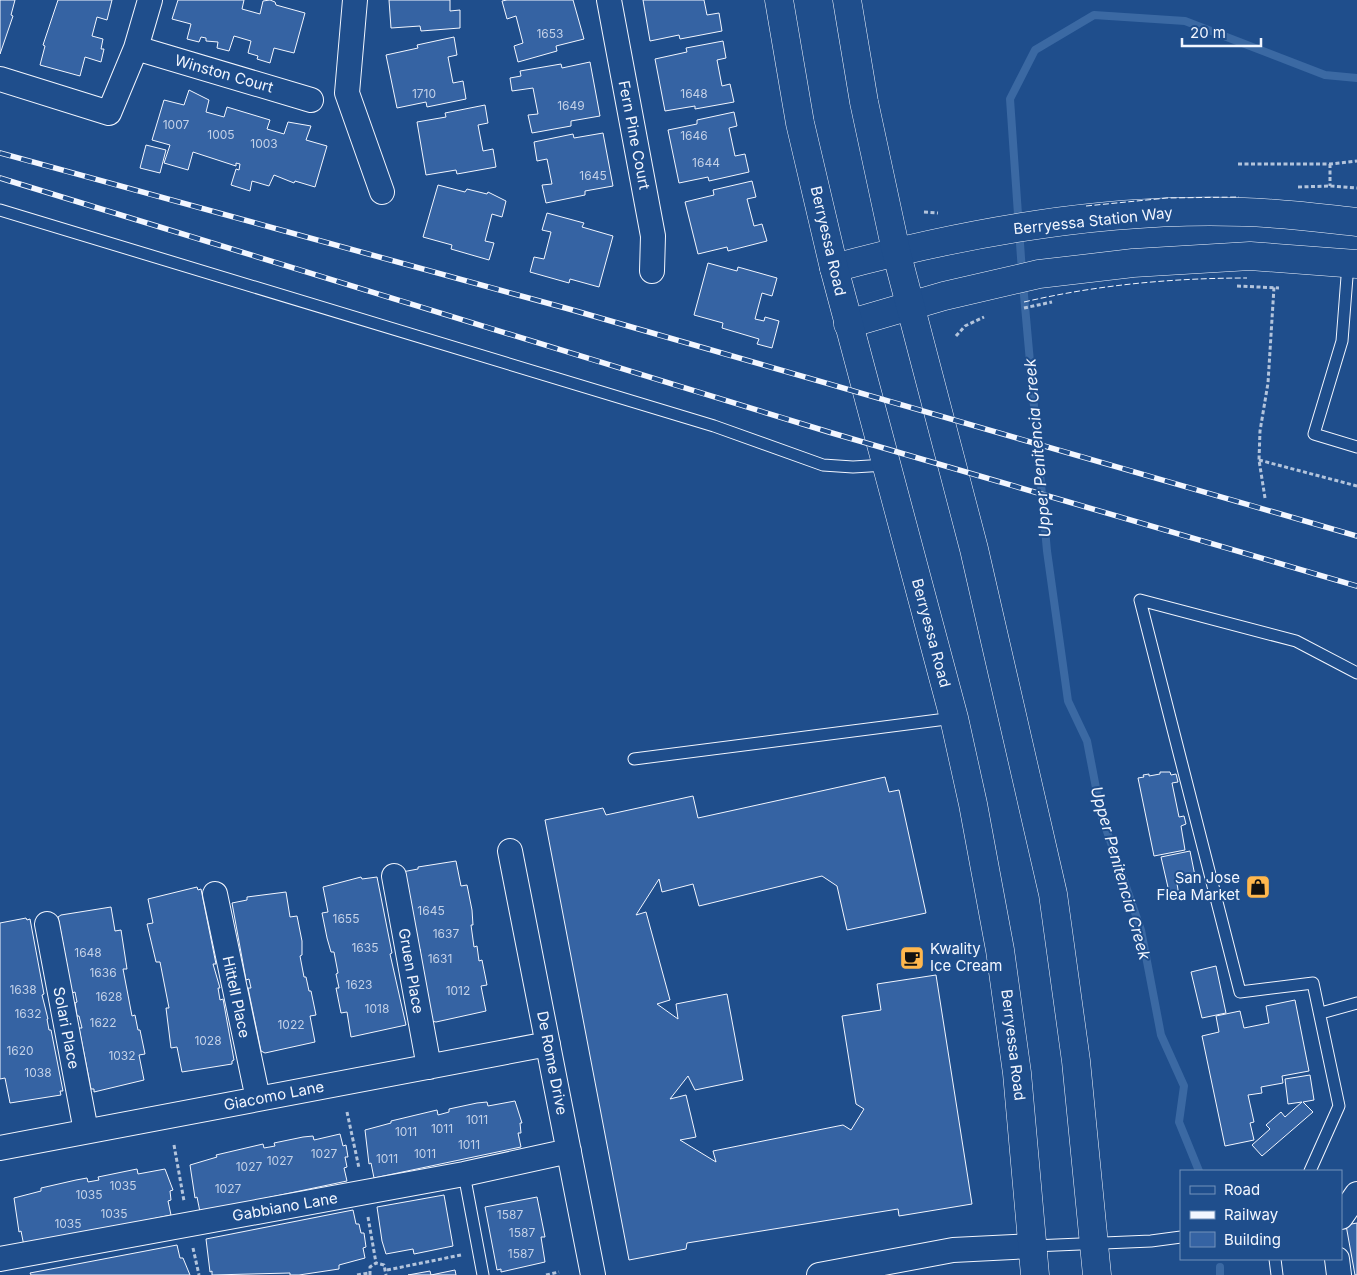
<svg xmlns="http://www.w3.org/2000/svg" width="1357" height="1275" viewBox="0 0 1357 1275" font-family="Inter,sans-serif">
  <rect width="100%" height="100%" fill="#1f4e8c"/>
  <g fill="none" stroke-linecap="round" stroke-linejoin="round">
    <path stroke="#3b69a3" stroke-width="8" d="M 1022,272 L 1010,99 L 1035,50 L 1094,15 L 1185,21 L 1325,75 L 1357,78
      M 1023,284 L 1047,551 L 1068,701 L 1087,741 L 1101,814 L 1141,930 L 1161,1035 L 1184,1086 L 1179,1122 L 1199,1171
      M 1220,1267 L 1220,1275"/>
  </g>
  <path fill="#3563a3" stroke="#f2f6ff" d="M 0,0 L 15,0 L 11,15 L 13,16 L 0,54 Z
    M 58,0 L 112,0 L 107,20 L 97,17 L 92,36 L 103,39 L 101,49 L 104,49 L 101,62 L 85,57 L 80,76 L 40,65 L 45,46 L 43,45 Z
    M 178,0 L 244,0 L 242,9 L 260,14 L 263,1 L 270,0 L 275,2 L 276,5 L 305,13 L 294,53 L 274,48 L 270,63 L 257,59 L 258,56 L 248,53 L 251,41 L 234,36 L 229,51 L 217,48 L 218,42 L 206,41 L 206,38 L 201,37 L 199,42 L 187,39 L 191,24 L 172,19 Z
    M 389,0 L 450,0 L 450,11 L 460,10 L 460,28 L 421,31 L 420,26 L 391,28 Z
    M 507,0 L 573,0 L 584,39 L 556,46 L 557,51 L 518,62 L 514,46 L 523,43 L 516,16 L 507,19 L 502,1 Z
    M 643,0 L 704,0 L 707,15 L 719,13 L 722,31 L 680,39 L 679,35 L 650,41 Z
    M 454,37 L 457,55 L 448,57 L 453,83 L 463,81 L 466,99 L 427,107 L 426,102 L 397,108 L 386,55 L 418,48 L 417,45 Z
    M 723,41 L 726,58 L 717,60 L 722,86 L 730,84 L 734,102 L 695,109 L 695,106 L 665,111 L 655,59 L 687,52 L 686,48 Z
    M 590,62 L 600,116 L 571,121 L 571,126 L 532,133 L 528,115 L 538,114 L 533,88 L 512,91 L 510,78 L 521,76 L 520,71 L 561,64 L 562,68 Z
    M 189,90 L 209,100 L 206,112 L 224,117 L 227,107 L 270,120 L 267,129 L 284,134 L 288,122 L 311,126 L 306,140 L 327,146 L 315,187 L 295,181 L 294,183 L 274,175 L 269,186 L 252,181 L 250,191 L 231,185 L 236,169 L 239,170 L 240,164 L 236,163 L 236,166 L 193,152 L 188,170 L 164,163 L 170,145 L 152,140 L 164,100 L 184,105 Z
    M 485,105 L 488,123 L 478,125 L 483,151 L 493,149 L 496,167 L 457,174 L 456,170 L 426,175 L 417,122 L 446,117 L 445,113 Z
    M 734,112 L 737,126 L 729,128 L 735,156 L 745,154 L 749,172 L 709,181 L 708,177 L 679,183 L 668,130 L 697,124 L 697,120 Z
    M 603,133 L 613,186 L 585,191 L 585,195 L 546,203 L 542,185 L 552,184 L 547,159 L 537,161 L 534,142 L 573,134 L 574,138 Z
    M 146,145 L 166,150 L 160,173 L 140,168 Z
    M 752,181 L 756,197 L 747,199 L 754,226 L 762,224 L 767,241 L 728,251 L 727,247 L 698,254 L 685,202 L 714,195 L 713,190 Z
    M 438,185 L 465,192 L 467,189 L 487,194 L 488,192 L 506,201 L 502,217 L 492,214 L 485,241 L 494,243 L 489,260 L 451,249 L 452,245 L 423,237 Z
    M 547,213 L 584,223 L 582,227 L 613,236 L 599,287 L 570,279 L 569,283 L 530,272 L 534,257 L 544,259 L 551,232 L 542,230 Z
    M 708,263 L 737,271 L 738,267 L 777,278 L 772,296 L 762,293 L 755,319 L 764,321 L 765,317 L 779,321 L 772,348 L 757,344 L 759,339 L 722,328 L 723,323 L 694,315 Z
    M 1160,772 L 1170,772 L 1171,775 L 1176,774 L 1178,782 L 1172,783 L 1179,817 L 1184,816 L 1186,824 L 1181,826 L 1185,850 L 1154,856 L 1138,778 L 1144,777 L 1143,775 L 1149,774 L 1149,776 L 1160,774 Z
    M 885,777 L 889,792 L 899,790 L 926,913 L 847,930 L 837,886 L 822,876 L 699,906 L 693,884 L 662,892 L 659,879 L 636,915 L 646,912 L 670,1000 L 657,1004 L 678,1019 L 676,1004 L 727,994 L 743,1080 L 695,1090 L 688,1076 L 670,1099 L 686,1095 L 696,1137 L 680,1140 L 716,1162 L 713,1151 L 843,1125 L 851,1130 L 864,1109 L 856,1104 L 842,1016 L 881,1010 L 877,984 L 936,975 L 972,1204 L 899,1216 L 898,1209 L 687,1243 L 686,1249 L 629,1260 L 545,820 L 603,808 L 606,815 L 693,796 L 698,818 Z
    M 1190,851 L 1196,881 L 1177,884 L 1179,895 L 1170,896 L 1161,857 Z
    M 456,861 L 461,886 L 467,885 L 472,910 L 473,925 L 471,925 L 474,947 L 477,946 L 479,961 L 482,960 L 487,985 L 481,986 L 486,1011 L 436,1022 L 431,1021 L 419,957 L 421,957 L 420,949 L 417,949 L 402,872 L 418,869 L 418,867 Z
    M 361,877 L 362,879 L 377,877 L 392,953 L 390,954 L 406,1025 L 351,1037 L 347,1012 L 341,1013 L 336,988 L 339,988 L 336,974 L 338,973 L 334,952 L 331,952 L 327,938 L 322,913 L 328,912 L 323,887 Z
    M 197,887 L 198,890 L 201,889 L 216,964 L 213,964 L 220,988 L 218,988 L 220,1000 L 223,999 L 234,1060 L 232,1061 L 232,1064 L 182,1072 L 177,1047 L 171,1048 L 166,1008 L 169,1008 L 160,962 L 156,962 L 147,924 L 153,923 L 148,899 Z
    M 286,892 L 290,917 L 297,916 L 302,941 L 302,955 L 300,956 L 304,977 L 306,977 L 309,991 L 311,991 L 316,1015 L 310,1016 L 315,1042 L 265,1053 L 261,1051 L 248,988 L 251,988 L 249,979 L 246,980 L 232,903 L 247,900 L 247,897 Z
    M 111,907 L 115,931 L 121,930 L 127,969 L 123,969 L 132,1016 L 135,1015 L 138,1030 L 140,1030 L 145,1054 L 139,1055 L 144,1080 L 94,1092 L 94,1089 L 91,1089 L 79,1028 L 82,1028 L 79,1016 L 77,1016 L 75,1003 L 77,1002 L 75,992 L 72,993 L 58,917 L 61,915 Z
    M 26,918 L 27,920 L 30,919 L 44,994 L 42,995 L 48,1019 L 47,1019 L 49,1030 L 51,1030 L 63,1091 L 60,1091 L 61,1095 L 10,1103 L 5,1078 L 0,1079 L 0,923 Z
    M 1216,966 L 1226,1013 L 1202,1018 L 1191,972 Z
    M 1295,1000 L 1309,1071 L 1282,1076 L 1283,1083 L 1261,1087 L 1262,1093 L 1248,1095 L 1254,1122 L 1250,1123 L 1254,1140 L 1225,1146 L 1202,1036 L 1219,1032 L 1216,1016 L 1240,1011 L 1244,1028 L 1269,1023 L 1266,1006 Z
    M 1310,1075 L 1314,1100 L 1303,1102 L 1313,1112 L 1262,1156 L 1252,1145 L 1270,1129 L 1266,1125 L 1281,1112 L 1285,1117 L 1302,1102 L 1288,1104 L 1285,1079 Z
    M 515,1101 L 522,1123 L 520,1123 L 521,1133 L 518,1133 L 521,1147 L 374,1178 L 371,1163 L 369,1164 L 365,1130 L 391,1123 L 391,1121 L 437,1110 L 438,1115 L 449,1112 L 449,1109 L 477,1103 L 487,1102 L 488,1106 Z
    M 340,1134 L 343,1146 L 346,1145 L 348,1157 L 345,1157 L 347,1167 L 344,1168 L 347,1181 L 200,1212 L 197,1197 L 195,1198 L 190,1165 L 217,1157 L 216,1155 L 263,1144 L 264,1148 L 275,1146 L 274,1143 L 303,1137 L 313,1136 L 314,1140 Z
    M 137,1169 L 138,1174 L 165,1169 L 173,1190 L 170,1191 L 171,1200 L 168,1201 L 171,1215 L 24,1246 L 21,1231 L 19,1232 L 14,1198 L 41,1191 L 41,1188 L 76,1180 L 87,1178 L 88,1182 L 99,1180 L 98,1177 Z
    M 444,1195 L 453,1246 L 414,1254 L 413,1249 L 386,1254 L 382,1241 L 377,1207 Z
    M 537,1197 L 545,1237 L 541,1237 L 545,1262 L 501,1272 L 501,1269 L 497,1270 L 485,1207 Z
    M 353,1210 L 356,1224 L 359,1224 L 361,1233 L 364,1233 L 366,1247 L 363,1248 L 365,1258 L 339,1265 L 339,1269 L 299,1275 L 290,1275 L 290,1273 L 212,1275 L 212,1271 L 210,1272 L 206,1239 Z
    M 1357,1223 L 1357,1275 L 1355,1275 L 1346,1225 Z
    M 177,1245 L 180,1258 L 183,1258 L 190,1275 L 31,1275 L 30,1273 Z
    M 455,1270 L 456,1275 L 408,1275 L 430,1271 L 431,1275 Z"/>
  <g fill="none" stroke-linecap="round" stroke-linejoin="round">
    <defs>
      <path id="lane" d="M 0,210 L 714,426 L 823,465 L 853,467 L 886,465
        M 1348,264 L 1342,341 L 1314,434 L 1357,447
        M 634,759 L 954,718
        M 1321,1013 L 1357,1003
        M 1310,1171 L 1339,1106 L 1313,983 L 1240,992 L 1140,600 L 1296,641 L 1357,673
        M 464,1174 L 483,1275
        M 1033,1246 L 1151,1241 L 1181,1237
        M 1275,1259 L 1277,1275"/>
      <path id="street" d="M 355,0 L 347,93 L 382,192
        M 609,0 L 653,236 L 652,271
        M 136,48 L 311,100
        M 0,79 L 109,113 L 136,48 L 150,0
        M 510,851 L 593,1275
        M 394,876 L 429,1067
        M 215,894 L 258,1099
        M 47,924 L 86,1131
        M 0,1148 L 548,1044
        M 1341,1217 L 1357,1194
        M 0,1259 L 464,1174 L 569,1151
        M 1337,1259 L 1339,1275
        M 819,1275 L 953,1250 L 1033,1246"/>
      <path id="secondary" d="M 834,268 C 967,232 1106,207 1244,212 C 1282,213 1320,218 1357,222
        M 848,324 L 944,296 L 1039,274 L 1133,263 L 1250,256 L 1357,264"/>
      <path id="primary" d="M 779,0 L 800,123 L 834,268 L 954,718 L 973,804 L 1000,950 L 1017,1073 L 1035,1275
        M 847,0 L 864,102 L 896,251 L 974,549 L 1053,894 L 1076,1061 L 1097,1275"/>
    </defs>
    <use href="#lane" stroke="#f2f6ff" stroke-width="13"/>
    <use href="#street" stroke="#f2f6ff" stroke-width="26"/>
    <use href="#secondary" stroke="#f2f6ff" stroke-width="29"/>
    <use href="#primary" stroke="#f2f6ff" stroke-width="29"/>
    <path stroke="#b3c4dc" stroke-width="3" stroke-dasharray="4 2.5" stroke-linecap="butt" d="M 1238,164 L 1330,164 L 1357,161
      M 1330,164 L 1330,186
      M 1298,187 L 1330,186 L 1357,188
      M 924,212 L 938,213
      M 1237,286 L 1279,288
      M 1024,308 L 1052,302
      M 956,336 L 965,326 L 984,317
      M 1259,460 L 1357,486
      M 1265,498 L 1259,460 L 1260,431 L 1268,383 L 1274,287
      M 347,1112 L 359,1168
      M 174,1145 L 184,1201
      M 368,1217 L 376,1263
      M 193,1248 L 199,1275
      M 387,1270 L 461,1255
      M 357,1275 L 369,1273
      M 370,1275 L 370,1267 L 376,1263 L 384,1265 L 386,1275
      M 546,1275 L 559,1272"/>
    <use href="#lane" stroke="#1f4e8c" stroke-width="11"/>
    <use href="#street" stroke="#1f4e8c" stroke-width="24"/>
    <use href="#secondary" stroke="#1f4e8c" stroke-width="28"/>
    <use href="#primary" stroke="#1f4e8c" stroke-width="28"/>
    <defs>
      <path id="rail" d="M 0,153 L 569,309 L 1357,536
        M 0,178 L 832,433 L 1357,586"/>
    </defs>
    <use href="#rail" stroke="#f2f6ff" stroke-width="5.5"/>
    <use href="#rail" stroke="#1f4e8c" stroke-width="4" stroke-dasharray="11" stroke-linecap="butt"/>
    <path stroke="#f2f6ff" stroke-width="1" stroke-dasharray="6 2.5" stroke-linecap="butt" d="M 1086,206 L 1167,198 L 1239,197
      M 1024,302 C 1097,285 1172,278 1247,278"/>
  </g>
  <defs>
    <symbol id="shop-square" viewBox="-11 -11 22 22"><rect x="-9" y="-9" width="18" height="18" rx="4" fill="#ffb74d" stroke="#1f4e8c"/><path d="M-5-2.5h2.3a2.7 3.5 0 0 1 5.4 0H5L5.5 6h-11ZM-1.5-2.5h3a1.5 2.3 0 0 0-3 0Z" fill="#111"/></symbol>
    <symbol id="cafe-square" viewBox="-11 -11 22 22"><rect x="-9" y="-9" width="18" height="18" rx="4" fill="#ffb74d" stroke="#1f4e8c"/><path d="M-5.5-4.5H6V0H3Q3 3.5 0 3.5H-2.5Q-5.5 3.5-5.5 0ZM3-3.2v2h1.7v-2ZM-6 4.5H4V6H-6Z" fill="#111"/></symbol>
  </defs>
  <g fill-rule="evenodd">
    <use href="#shop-square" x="1244" y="873" width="28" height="28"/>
    <use href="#cafe-square" x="898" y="944" width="28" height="28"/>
  </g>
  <g text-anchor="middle" stroke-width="4" stroke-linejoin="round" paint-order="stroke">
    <g font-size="12" fill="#c3d1e8">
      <text x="550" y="38">1653</text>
      <text x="424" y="98">1710</text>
      <text x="694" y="98">1648</text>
      <text x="571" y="110">1649</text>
      <text x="176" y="129">1007</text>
      <text x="221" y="139">1005</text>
      <text x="694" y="140">1646</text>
      <text x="264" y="148">1003</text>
      <text x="706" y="167">1644</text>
      <text x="593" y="180">1645</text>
      <text x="431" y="915">1645</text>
      <text x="346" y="923">1655</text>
      <text x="446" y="938">1637</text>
      <text x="365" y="952">1635</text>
      <text x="88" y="957">1648</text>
      <text x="440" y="963">1631</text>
      <text x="103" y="977">1636</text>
      <text x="359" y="989">1623</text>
      <text x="23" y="994">1638</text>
      <text x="458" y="995">1012</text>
      <text x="109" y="1001">1628</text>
      <text x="377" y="1013">1018</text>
      <text x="28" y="1018">1632</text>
      <text x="103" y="1027">1622</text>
      <text x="291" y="1029">1022</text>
      <text x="208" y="1045">1028</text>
      <text x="20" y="1055">1620</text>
      <text x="122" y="1060">1032</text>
      <text x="38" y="1077">1038</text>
      <text x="477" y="1124">1011</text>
      <text x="442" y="1133">1011</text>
      <text x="406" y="1136">1011</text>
      <text x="469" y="1149">1011</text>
      <text x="324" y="1158">1027</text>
      <text x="425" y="1158">1011</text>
      <text x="387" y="1163">1011</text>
      <text x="280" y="1165">1027</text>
      <text x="249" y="1171">1027</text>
      <text x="123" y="1190">1035</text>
      <text x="228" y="1193">1027</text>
      <text x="89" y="1199">1035</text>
      <text x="114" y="1218">1035</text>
      <text x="510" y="1219">1587</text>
      <text x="68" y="1228">1035</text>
      <text x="522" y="1237">1587</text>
      <text x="521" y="1258">1587</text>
    </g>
    <g font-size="15" fill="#f2f6ff" stroke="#1f4e8c">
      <text transform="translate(224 74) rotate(16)" y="5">Winston Court</text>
      <text transform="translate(634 135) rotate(79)" y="5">Fern Pine Court</text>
      <text transform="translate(1093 221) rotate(-6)" y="5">Berryessa Station Way</text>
      <text transform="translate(828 241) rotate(77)" y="5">Berryessa Road</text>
      <text transform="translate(931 633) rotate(75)" y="5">Berryessa Road</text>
      <text transform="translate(411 971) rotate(80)" y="5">Gruen Place</text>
      <text transform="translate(236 997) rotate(78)" y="5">Hittell Place</text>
      <text transform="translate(66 1028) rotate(79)" y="5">Solari Place</text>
      <text transform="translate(1013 1045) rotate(83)" y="5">Berryessa Road</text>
      <text transform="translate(552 1063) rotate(79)" y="5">De Rome Drive</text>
      <text transform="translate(274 1096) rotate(-11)" y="5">Giacomo Lane</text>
      <text transform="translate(285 1207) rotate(-10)" y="5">Gabbiano Lane</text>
    </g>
    <g font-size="15" fill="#f2f6ff" stroke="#1f4e8c" text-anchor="end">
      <text x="1240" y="883">San Jose<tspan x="1240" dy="17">Flea Market</tspan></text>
      <text x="930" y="954" text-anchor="start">Kwality<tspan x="930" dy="17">Ice Cream</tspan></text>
    </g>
    <g font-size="16" font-style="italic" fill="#f2f6ff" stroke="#1f4e8c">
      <text transform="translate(1037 448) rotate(-95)" y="6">Upper Penitencia Creek</text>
      <text transform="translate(1121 873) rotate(74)" y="6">Upper Penitencia Creek</text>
    </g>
  </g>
  <rect x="1180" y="1170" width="162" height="90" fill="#1f4e8c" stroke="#7391ba"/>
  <rect x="1190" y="1186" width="25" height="8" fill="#1f4e8c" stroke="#7391ba"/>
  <text x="1224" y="1195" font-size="15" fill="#f2f6ff">Road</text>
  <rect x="1190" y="1211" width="25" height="8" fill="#f2f6ff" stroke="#7391ba"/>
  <text x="1224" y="1220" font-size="15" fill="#f2f6ff">Railway</text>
  <rect x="1190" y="1232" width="25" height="15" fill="#3563a3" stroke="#7391ba"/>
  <text x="1224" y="1245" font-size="15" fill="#f2f6ff">Building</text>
  <path d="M1182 38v8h79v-8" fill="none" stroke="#f2f6ff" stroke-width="2.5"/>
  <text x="1190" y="38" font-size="15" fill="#f2f6ff" stroke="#1f4e8c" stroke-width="4" paint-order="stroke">20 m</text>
</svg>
